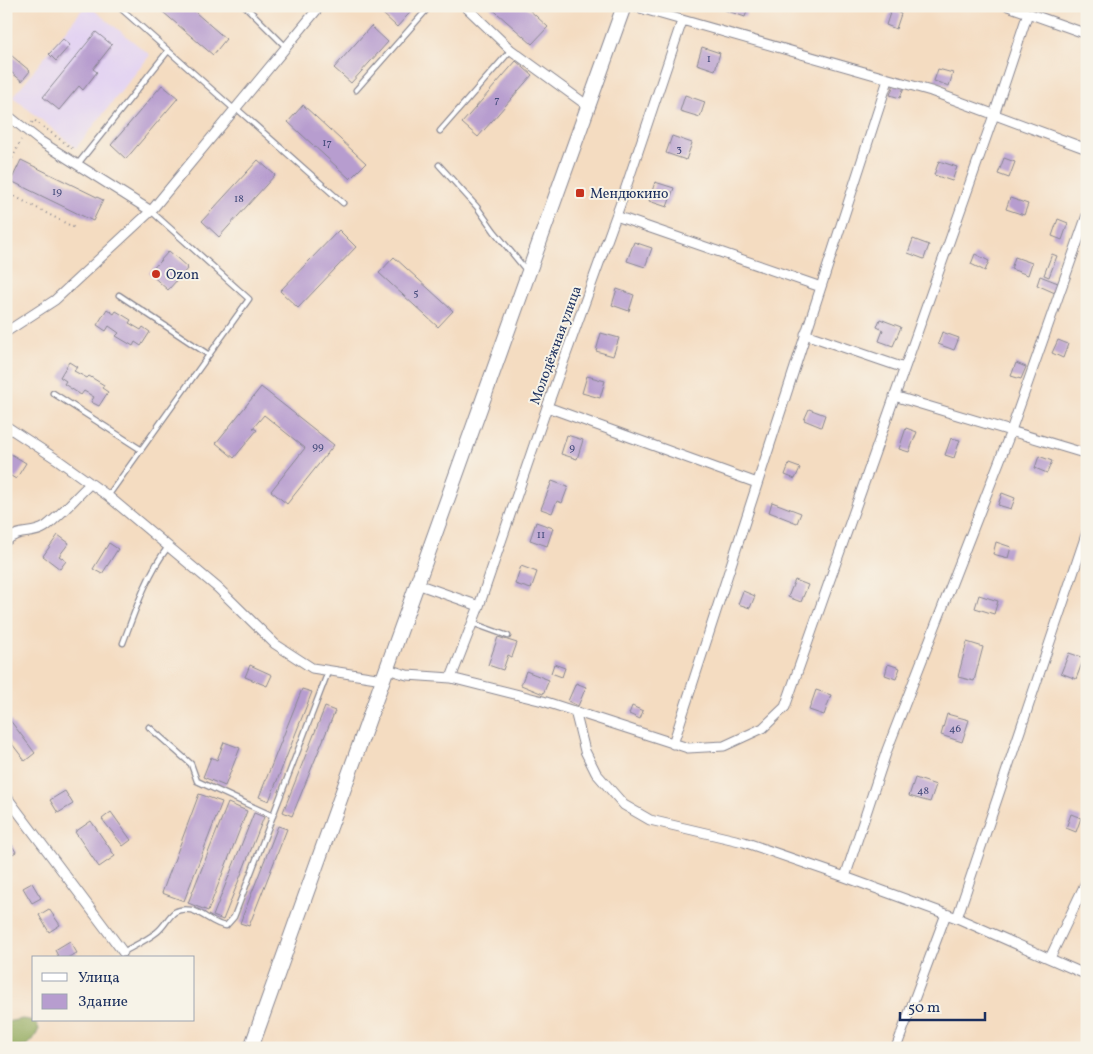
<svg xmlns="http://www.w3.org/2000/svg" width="1093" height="1054" viewBox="0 0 1093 1054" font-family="Vollkorn,serif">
  <rect width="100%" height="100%" fill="#f7f3e8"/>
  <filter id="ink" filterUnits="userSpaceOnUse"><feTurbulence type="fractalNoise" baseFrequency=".02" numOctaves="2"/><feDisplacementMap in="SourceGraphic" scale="10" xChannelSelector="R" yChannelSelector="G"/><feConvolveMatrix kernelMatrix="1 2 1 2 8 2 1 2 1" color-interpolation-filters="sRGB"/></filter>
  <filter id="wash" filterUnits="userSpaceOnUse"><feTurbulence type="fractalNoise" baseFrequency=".0096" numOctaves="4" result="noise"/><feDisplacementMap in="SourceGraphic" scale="20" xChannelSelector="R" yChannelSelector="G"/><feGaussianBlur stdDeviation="1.12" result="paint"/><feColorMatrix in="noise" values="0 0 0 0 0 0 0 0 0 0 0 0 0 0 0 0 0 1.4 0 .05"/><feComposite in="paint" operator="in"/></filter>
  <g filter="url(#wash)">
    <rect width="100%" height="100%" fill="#f4dcc1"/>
    <path fill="#e3d3f2" d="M 85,6 L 89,6 L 150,55 L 76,148 L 13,97 Z"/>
    <path fill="#90a85a" stroke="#566c5c" d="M 22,1019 C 30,1020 36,1020 39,1029 C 31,1047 24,1048 6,1048 L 6,1022 Z"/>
    <g id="blocks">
      <path fill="#b79dcf" d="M 156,6 L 188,6 L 226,39 L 213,55 Z
        M 386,6 L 416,6 L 397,27 L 381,12 Z
        M 489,6 L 525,6 L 548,27 L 532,44 Z
        M 727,6 L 749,6 L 745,17 L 725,10 Z
        M 891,10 L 901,14 L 896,29 L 886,25 Z
        M 371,26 L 388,42 L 351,83 L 334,68 Z
        M 96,32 L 112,45 L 93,69 L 97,72 L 83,90 L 79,86 L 59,110 L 43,97 Z
        M 63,39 L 70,45 L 56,61 L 49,54 Z
        M 702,47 L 720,53 L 715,70 L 697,64 Z
        M 6,51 L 30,71 L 22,81 L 6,68 Z
        M 516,61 L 532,75 L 478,137 L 462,123 Z
        M 938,69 L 953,73 L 949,86 L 934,81 Z
        M 894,84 L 904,87 L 900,98 L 890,95 Z
        M 162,85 L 178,98 L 126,159 L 111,145 Z
        M 685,95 L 705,102 L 700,117 L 680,111 Z
        M 303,105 L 366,163 L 350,179 L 288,122 Z
        M 672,136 L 692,143 L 686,160 L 666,153 Z
        M 1004,158 L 1015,162 L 1009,178 L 998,174 Z
        M 21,160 L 103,200 L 93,221 L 11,181 Z
        M 258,160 L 275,175 L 219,237 L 202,221 Z
        M 939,161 L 957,167 L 952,181 L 934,175 Z
        M 655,182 L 674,188 L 667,207 L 649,201 Z
        M 1010,198 L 1028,204 L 1024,215 L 1006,209 Z
        M 1058,219 L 1068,223 L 1062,240 L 1052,236 Z
        M 339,230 L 356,247 L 298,308 L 280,291 Z
        M 913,239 L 929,245 L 924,259 L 908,253 Z
        M 634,242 L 652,248 L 645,267 L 627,261 Z
        M 169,251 L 188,268 L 168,290 L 149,273 Z
        M 975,254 L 989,261 L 985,271 L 971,264 Z
        M 1052,254 L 1057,256 L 1049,277 L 1044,275 Z
        M 394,257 L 453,311 L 438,327 L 379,273 Z
        M 1015,257 L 1032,263 L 1028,275 L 1011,269 Z
        M 1040,276 L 1058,283 L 1055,293 L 1037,285 Z
        M 617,289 L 634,295 L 629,311 L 612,305 Z
        M 107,309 L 114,314 L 116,311 L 131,320 L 129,323 L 141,330 L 143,327 L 150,332 L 141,346 L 135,342 L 133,346 L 116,336 L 119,333 L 109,326 L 106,331 L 97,325 Z
        M 880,319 L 901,327 L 893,346 L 879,341 L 883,330 L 877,327 Z
        M 942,332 L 959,338 L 954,350 L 938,344 Z
        M 601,333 L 619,338 L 613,356 L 596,351 Z
        M 1058,340 L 1068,344 L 1063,358 L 1052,353 Z
        M 69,362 L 77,367 L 74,371 L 87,378 L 89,376 L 104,385 L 102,388 L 108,392 L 99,406 L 91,402 L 94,397 L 84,391 L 81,395 L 64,384 L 66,381 L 60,377 Z
        M 1016,363 L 1026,367 L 1021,379 L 1011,376 Z
        M 587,376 L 605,381 L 600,398 L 582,393 Z
        M 261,387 L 334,445 L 287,504 L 271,491 L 305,448 L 264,415 L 253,428 L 257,430 L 234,458 L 216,443 Z
        M 809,409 L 825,415 L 821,427 L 804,420 Z
        M 906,428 L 917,432 L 909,452 L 899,449 Z
        M 567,435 L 583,440 L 577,459 L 561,454 Z
        M 951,438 L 960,440 L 954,458 L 945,455 Z
        M 6,451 L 26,463 L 16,479 L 6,473 Z
        M 1039,456 L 1052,461 L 1047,473 L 1035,468 Z
        M 789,464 L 800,468 L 795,479 L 785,475 Z
        M 552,481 L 568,487 L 562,503 L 557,501 L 552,513 L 541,509 Z
        M 1002,493 L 1015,498 L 1011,509 L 998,505 Z
        M 772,502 L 801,513 L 797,523 L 769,512 Z
        M 536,522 L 553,528 L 547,546 L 530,540 Z
        M 58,535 L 69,543 L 59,556 L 66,561 L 60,569 L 43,556 Z
        M 996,542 L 1011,547 L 1008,558 L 993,554 Z
        M 109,543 L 118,549 L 102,574 L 93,569 Z
        M 521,566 L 537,572 L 531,589 L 515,584 Z
        M 795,580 L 808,585 L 801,602 L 788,597 Z
        M 743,591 L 755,596 L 750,608 L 738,604 Z
        M 979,595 L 998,601 L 994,614 L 975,608 Z
        M 498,637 L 517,643 L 512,657 L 508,655 L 503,670 L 488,665 Z
        M 967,642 L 983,647 L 974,681 L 958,677 Z
        M 1069,653 L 1084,658 L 1076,679 L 1061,673 Z
        M 554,664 L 565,668 L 562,677 L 551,673 Z
        M 888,664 L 900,668 L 896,679 L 885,675 Z
        M 250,665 L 272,675 L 267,686 L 245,677 Z
        M 526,671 L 549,680 L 543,694 L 521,685 Z
        M 576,683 L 586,687 L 578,706 L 568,701 Z
        M 302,689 L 312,692 L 269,801 L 259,797 Z
        M 816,690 L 831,695 L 824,715 L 809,710 Z
        M 632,706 L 643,711 L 640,719 L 629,714 Z
        M 325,707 L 335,711 L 292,816 L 283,812 Z
        M 947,714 L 969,720 L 962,742 L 941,735 Z
        M 6,715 L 35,753 L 25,761 L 6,736 Z
        M 224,742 L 240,748 L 225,786 L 203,777 L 211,757 L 217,760 Z
        M 915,778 L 936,785 L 930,802 L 909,796 Z
        M 65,791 L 73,804 L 58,813 L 50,800 Z
        M 199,794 L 222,802 L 184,901 L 162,893 Z
        M 228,803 L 247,811 L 208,911 L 188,903 Z
        M 111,812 L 131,840 L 123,846 L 102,819 Z
        M 254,813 L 264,817 L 223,920 L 213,916 Z
        M 1071,814 L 1081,818 L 1076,832 L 1066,828 Z
        M 91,821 L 115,856 L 99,867 L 75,832 Z
        M 278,826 L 287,829 L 249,926 L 240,923 Z
        M 11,844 L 16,852 L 6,858 L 6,847 Z
        M 32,883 L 41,898 L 32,903 L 23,888 Z
        M 49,909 L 60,925 L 49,932 L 39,915 Z
        M 70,941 L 77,953 L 67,958 L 59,958 L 55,950 Z"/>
    </g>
  </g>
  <g filter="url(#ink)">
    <use href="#blocks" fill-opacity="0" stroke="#888690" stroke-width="1"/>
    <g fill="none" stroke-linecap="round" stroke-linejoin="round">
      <defs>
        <path id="lane" d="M 118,6 L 235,110
          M 245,6 L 286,47
          M 356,90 L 430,6
          M 236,108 L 343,203
          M 440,131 L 511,50
          M 77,165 L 168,51
          M 439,165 L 477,207 L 494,231 L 526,270
          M 119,295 L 209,355
          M 53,393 L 140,449
          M 108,496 L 249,299 L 151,211
          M 472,623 L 508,636
          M 123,643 C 135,611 147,574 168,547
          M 149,727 L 191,764 L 197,781 L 273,816
          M 123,952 C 134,946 147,940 157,932 C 170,922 169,906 191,910 C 204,913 213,925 226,926 L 234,917 L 328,672"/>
        <path id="street" d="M 465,6 L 511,50 L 588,106
          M 633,6 L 931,91 L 1087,149
          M 1008,6 L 1087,34
          M 6,114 L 40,141 L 151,211
          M 616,216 L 821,287
          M 6,332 L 55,300 L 151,211 L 320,6
          M 805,334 L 904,368
          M 894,396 L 1087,454
          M 547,407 L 757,483
          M 6,426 L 58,460 L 108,496 L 218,588 L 275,644 L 312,668 L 383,679
          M 6,541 C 20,528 31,536 45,527 C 61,515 75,498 90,484
          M 417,584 L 479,606
          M 387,669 L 407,675 L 451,678 L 543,701 L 688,748 L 724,746 L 763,728 L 785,707 L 994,115 L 1028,13
          M 451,678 L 479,606 L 547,407 L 620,205 L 682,21
          M 575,711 L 585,751 L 596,773 L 624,805 L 650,820 L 744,842 L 845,877 L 957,918 L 1087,975
          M 673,744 L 888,80
          M 6,796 L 123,952
          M 845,877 L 887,750 L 1008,439 L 1087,215
          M 957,918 L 1087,532
          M 1050,958 L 1087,880
          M 896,1048 L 946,914"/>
        <path id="secondary" d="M 251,1048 L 624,6"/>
      </defs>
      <use href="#lane" stroke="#888690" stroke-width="7"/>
      <use href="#street" stroke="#888690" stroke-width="11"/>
      <use href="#secondary" stroke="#888690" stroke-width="16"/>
      <path stroke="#888690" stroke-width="2" stroke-dasharray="1 4" stroke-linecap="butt" d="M 32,123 L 34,120 L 73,149
        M 6,172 L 21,140
        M 6,192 L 75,228"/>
      <use href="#lane" stroke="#fff" stroke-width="4.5"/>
      <use href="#street" stroke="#fff" stroke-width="9"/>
      <use href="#secondary" stroke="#fff" stroke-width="14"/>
    </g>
  </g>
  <g fill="#c8321e" stroke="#f7f3e8" stroke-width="2">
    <rect x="575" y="188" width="10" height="10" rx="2.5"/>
    <circle cx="156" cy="274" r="5"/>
  </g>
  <g text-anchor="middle" stroke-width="4" stroke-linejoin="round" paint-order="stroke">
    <g font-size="11" fill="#424a7a">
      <text x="709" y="62">1</text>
      <text x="497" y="103">7</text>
      <text x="327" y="146">17</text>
      <text x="679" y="152">3</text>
      <text x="57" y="195">19</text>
      <text x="239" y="202">18</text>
      <text x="416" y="296">5</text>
      <text x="318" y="450">99</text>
      <text x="572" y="451">9</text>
      <text x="541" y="538">11</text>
      <text x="955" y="732">46</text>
      <text x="923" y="794">48</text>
    </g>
    <g font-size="14" fill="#1b2f5e" stroke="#f7f3e8" text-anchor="start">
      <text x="590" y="198">Мендюкино</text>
      <text x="166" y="279">Ozon</text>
    </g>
    <g font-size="14" fill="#1b2f5e" stroke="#f7f3e8">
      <text transform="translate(555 345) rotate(-70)" y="5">Молодёжная улица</text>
    </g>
  </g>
  <rect width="1093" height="1054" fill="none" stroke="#f7f3e8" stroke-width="25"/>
  <rect x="32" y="956" width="162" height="65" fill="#f7f3e8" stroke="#9fa5b1"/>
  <rect x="42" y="973" width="25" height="8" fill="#ffffff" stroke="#9fa5b1"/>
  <text x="78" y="982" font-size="15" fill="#1b2f5e">Улица</text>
  <rect x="42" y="994" width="25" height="15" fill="#b79dcf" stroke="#9fa5b1"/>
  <text x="78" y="1006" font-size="15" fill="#1b2f5e">Здание</text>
  <path d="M900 1012v8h85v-8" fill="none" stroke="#1b2f5e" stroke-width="2.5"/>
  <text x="908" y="1012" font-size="15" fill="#1b2f5e" stroke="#f7f3e8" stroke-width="4" paint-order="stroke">50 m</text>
</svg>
